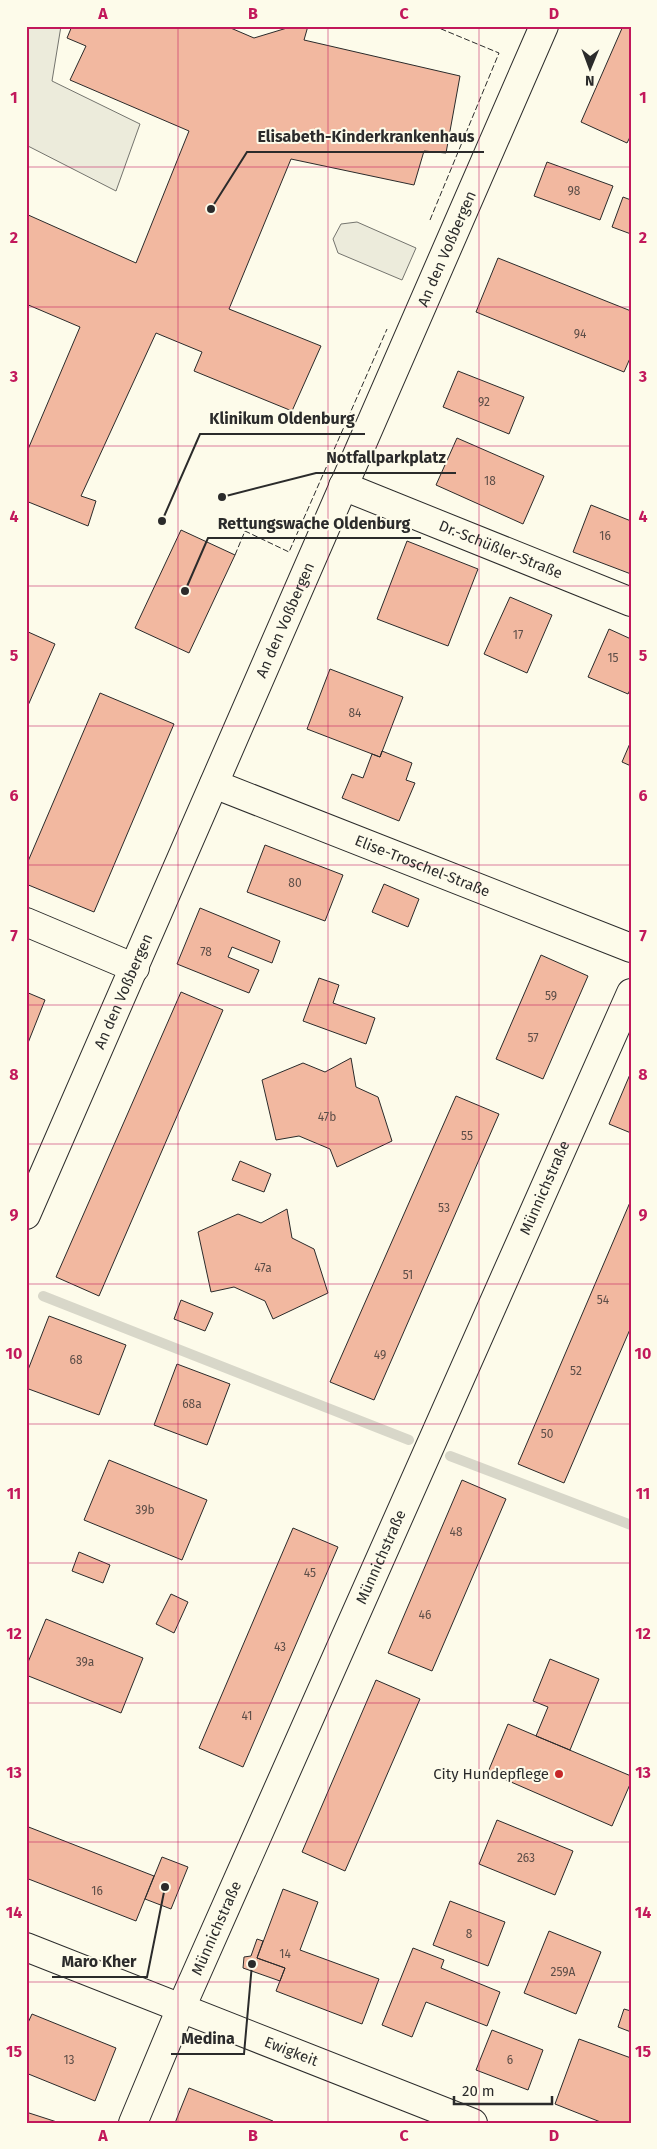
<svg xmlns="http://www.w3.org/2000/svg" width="657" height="2149" viewBox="0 0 657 2149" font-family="'Fira Sans',sans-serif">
  <rect width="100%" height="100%" fill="#fdfbea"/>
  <path fill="#ecebdb" stroke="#74746e" d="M 26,26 L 61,26 L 52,81 L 140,124 L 116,191 L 26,145 Z
    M 357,222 L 416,248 L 402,280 L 338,253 L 333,239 L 341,224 Z"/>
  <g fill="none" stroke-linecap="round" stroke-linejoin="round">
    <path stroke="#d8d7c9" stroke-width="10" d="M 43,1296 L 409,1440
      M 450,1456 L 631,1525"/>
  </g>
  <path fill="#f2b8a0" stroke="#2b2b2b" d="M 72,26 L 226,26 L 254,38 L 287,28 L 308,26 L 304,40 L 460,76 L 446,153 L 424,151 L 414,185 L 291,159 L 229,309 L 321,346 L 292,411 L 194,371 L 202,352 L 156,333 L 81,496 L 96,501 L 88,526 L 26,501 L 26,454 L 80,327 L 26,304 L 26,214 L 136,263 L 189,131 L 70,80 L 86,46 L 67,38 Z
    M 623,26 L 631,26 L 631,135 L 627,143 L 581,122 Z
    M 547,162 L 613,186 L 600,220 L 534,196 Z
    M 623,197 L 631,200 L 631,234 L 612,227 Z
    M 498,258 L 631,311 L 631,356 L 624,372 L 476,312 Z
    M 458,371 L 524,397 L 509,434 L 443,407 Z
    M 457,438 L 544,476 L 523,524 L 436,485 Z
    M 591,505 L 631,521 L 631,574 L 573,552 Z
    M 181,530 L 235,555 L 189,653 L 135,628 Z
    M 407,541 L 478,569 L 448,646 L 377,619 Z
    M 510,597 L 552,615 L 527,673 L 484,654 Z
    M 609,629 L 631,639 L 631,688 L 628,694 L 588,677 Z
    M 26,631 L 55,644 L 26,710 Z
    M 330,669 L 403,697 L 380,757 L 307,729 Z
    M 100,693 L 174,724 L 94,912 L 26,884 L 26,866 Z
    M 631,741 L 631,766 L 622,762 Z
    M 382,751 L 412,763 L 406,780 L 415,783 L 399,821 L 342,798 L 352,774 L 363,778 L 372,754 L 380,757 Z
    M 265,845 L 343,875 L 325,921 L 247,892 Z
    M 384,884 L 419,899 L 408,927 L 372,912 Z
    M 200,908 L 280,941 L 272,963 L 232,947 L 228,957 L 259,970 L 249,993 L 177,964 Z
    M 541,955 L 588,976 L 543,1079 L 496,1059 Z
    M 319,978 L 339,985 L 333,1003 L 375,1018 L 366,1044 L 303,1021 Z
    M 26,992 L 45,1000 L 26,1048 Z
    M 181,992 L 223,1010 L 99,1296 L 56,1277 Z
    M 351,1058 L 356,1087 L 378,1097 L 392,1141 L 337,1167 L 330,1149 L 299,1136 L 276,1140 L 262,1080 L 303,1063 L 325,1072 Z
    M 631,1072 L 631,1133 L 609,1124 Z
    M 456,1096 L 499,1114 L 374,1400 L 330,1382 Z
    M 240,1161 L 271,1174 L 264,1192 L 232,1180 Z
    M 631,1200 L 631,1327 L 564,1483 L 518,1464 Z
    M 287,1209 L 292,1238 L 314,1249 L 328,1293 L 273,1319 L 265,1301 L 234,1287 L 211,1292 L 198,1232 L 238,1214 L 261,1223 Z
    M 181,1300 L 213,1313 L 205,1331 L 174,1319 Z
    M 49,1316 L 126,1345 L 99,1415 L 26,1388 L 26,1375 Z
    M 177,1364 L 230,1384 L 207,1445 L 154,1425 Z
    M 109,1460 L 207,1500 L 182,1560 L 84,1520 Z
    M 462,1480 L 506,1499 L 432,1671 L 388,1653 Z
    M 293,1528 L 338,1547 L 243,1767 L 199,1748 Z
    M 79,1552 L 110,1565 L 103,1583 L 72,1571 Z
    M 171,1594 L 188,1602 L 174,1633 L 156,1624 Z
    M 46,1619 L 143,1658 L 121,1713 L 26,1675 L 26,1667 Z
    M 550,1659 L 599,1679 L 570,1750 L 536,1736 L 548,1707 L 533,1701 Z
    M 376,1680 L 420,1699 L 345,1871 L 302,1852 Z
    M 508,1724 L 631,1776 L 631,1782 L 612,1826 L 488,1772 Z
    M 497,1820 L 573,1851 L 555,1895 L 479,1864 Z
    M 26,1826 L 154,1876 L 136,1921 L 26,1878 Z
    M 162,1857 L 188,1867 L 171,1909 L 145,1899 Z
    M 283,1889 L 318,1902 L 300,1950 L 379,1979 L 362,2024 L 276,1991 L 285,1968 L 257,1958 Z
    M 450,1901 L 505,1922 L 488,1966 L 433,1945 Z
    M 549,1931 L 601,1952 L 576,2014 L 524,1993 Z
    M 257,1939 L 263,1941 L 257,1958 L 285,1968 L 280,1981 L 243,1968 L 244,1957 L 251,1956 Z
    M 413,1948 L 444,1960 L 441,1968 L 500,1992 L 487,2026 L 426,2002 L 412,2037 L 382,2025 Z
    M 624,2009 L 631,2011 L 631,2032 L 618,2027 Z
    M 32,2014 L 116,2048 L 95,2101 L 26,2073 L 26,2027 Z
    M 492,2030 L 543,2050 L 528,2090 L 476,2070 Z
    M 579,2039 L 631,2058 L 631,2123 L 603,2123 L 555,2104 Z
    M 189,2088 L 273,2121 L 272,2123 L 175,2123 Z
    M 26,2112 L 60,2123 L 26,2123 Z"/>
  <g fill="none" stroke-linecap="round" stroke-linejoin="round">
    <defs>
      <g id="minor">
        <path id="s1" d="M 343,486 L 631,602"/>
        <path id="s2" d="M 214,784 L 631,948"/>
        <path d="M 26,922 L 135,968"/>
        <path id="s3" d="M 26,1215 L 544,26"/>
        <path id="s4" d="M 26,1947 L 473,2123"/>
        <path id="s5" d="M 133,2123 L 181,2008 L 631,993"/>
      </g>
    </defs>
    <use href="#minor" stroke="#2b2b2b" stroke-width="30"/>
    <use href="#minor" stroke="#fdfbea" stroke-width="28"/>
    <path stroke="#2b2b2b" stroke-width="1" stroke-dasharray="6 2.5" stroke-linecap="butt" d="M 430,220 L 499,53 L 434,26
      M 235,555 L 245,531 L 289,552 L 387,329"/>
  </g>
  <path fill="none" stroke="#c2185b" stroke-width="1" stroke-opacity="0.55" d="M 178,26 L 178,2123M 328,26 L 328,2123M 479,26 L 479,2123M 26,167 L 631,167M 26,307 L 631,307M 26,446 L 631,446M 26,586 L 631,586M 26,726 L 631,726M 26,865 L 631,865M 26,1005 L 631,1005M 26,1144 L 631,1144M 26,1284 L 631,1284M 26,1424 L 631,1424M 26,1563 L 631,1563M 26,1703 L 631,1703M 26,1842 L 631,1842M 26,1982 L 631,1982"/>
  <circle fill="#c62828" stroke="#fdfbea" stroke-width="2" cx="559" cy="1774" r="5"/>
  <g text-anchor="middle" stroke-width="4" stroke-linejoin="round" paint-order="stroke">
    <g font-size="12" fill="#5d4e48">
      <text x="574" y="195">98</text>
      <text x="580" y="338">94</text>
      <text x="484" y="406">92</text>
      <text x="490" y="485">18</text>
      <text x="605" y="540">16</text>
      <text x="518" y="639">17</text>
      <text x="613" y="662">15</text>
      <text x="355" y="717">84</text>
      <text x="295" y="887">80</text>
      <text x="206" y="956">78</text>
      <text x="551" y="1000">59</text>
      <text x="533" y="1042">57</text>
      <text x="327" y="1121">47b</text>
      <text x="467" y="1140">55</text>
      <text x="444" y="1212">53</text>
      <text x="263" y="1272">47a</text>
      <text x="408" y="1279">51</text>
      <text x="603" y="1304">54</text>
      <text x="380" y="1359">49</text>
      <text x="76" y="1364">68</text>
      <text x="576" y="1375">52</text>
      <text x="192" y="1408">68a</text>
      <text x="547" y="1438">50</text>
      <text x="145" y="1514">39b</text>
      <text x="456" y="1536">48</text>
      <text x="310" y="1577">45</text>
      <text x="425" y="1619">46</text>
      <text x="280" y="1651">43</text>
      <text x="85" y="1666">39a</text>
      <text x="247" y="1720">41</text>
      <text x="526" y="1862">263</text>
      <text x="97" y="1895">16</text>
      <text x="469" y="1938">8</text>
      <text x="285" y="1958">14</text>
      <text x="563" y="1976">259A</text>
      <text x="69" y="2064">13</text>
      <text x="510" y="2064">6</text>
    </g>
    <g font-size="15" fill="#2b2b2b" stroke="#fdfbea">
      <text dy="5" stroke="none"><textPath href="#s3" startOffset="1054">An den Voßbergen</textPath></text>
      <text dy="5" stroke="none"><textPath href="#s1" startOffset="170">Dr.-Schüßler-Straße</textPath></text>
      <text dy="5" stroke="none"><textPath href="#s3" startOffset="649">An den Voßbergen</textPath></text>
      <text dy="5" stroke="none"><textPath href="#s2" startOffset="224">Elise-Troschel-Straße</textPath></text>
      <text dy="5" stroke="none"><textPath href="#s3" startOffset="244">An den Voßbergen</textPath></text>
      <text dy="5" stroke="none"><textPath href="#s5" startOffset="1022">Münnichstraße</textPath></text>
      <text dy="5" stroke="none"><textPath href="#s5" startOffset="618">Münnichstraße</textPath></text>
      <text dy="5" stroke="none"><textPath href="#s5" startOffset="212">Münnichstraße</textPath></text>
      <text dy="5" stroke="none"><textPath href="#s4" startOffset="285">Ewigkeit</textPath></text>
    </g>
    <g font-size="15" fill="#2b2b2b" stroke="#fdfbea" text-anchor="end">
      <text x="549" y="1779">City Hundepflege</text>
    </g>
  </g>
  <path fill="none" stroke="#2b2b2b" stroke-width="2" d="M211 209L247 152H484M162 521L200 434H365M222 497L316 473H456M185 591L208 538H421M165 1887L147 1977H52M252 1964L244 2054H171"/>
  <g fill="#2b2b2b" stroke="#fdfbea" stroke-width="2">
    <circle cx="211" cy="209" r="5"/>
    <circle cx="162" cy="521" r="5"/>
    <circle cx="222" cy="497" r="5"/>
    <circle cx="185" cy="591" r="5"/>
    <circle cx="165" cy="1887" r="5"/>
    <circle cx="252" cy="1964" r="5"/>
  </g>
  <g font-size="16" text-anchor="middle" font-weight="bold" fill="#2b2b2b" stroke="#fdfbea" stroke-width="4" stroke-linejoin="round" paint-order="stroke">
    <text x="366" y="142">Elisabeth-Kinderkrankenhaus</text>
    <text x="282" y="424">Klinikum Oldenburg</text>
    <text x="386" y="463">Notfallparkplatz</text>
    <text x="314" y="529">Rettungswache Oldenburg</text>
    <text x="99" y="1967">Maro Kher</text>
    <text x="208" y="2044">Medina</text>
  </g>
  <rect width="657" height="2149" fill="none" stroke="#fdfbea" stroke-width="55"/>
  <g transform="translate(590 68) rotate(181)" stroke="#fdfbea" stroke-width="4" paint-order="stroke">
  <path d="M0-4L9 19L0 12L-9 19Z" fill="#2b2b2b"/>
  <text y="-8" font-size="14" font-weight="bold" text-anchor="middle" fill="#2b2b2b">N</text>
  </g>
  <path d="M454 2096v8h98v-8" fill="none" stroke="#2b2b2b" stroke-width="2.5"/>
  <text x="462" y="2096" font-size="15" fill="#2b2b2b" stroke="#fdfbea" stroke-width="4" paint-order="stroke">20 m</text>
  <rect x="28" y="28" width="602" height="2094" fill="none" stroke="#c2185b" stroke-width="2"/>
  <g font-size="16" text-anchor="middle" font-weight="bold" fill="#c2185b">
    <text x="103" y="19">A</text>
    <text x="253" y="19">B</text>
    <text x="404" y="19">C</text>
    <text x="554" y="19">D</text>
    <text x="14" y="103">1</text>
    <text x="643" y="103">1</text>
    <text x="14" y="243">2</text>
    <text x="643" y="243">2</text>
    <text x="14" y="382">3</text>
    <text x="643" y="382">3</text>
    <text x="14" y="522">4</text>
    <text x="643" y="522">4</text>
    <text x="14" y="661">5</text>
    <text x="643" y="661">5</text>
    <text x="14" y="801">6</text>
    <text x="643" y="801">6</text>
    <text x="14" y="941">7</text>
    <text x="643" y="941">7</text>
    <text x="14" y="1080">8</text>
    <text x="643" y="1080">8</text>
    <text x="14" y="1220">9</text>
    <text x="643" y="1220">9</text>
    <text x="14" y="1359">10</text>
    <text x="643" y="1359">10</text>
    <text x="14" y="1499">11</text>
    <text x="643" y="1499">11</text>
    <text x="14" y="1639">12</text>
    <text x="643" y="1639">12</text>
    <text x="14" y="1778">13</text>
    <text x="643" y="1778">13</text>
    <text x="14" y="1918">14</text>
    <text x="643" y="1918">14</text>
    <text x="14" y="2057">15</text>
    <text x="643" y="2057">15</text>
    <text x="103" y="2141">A</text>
    <text x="253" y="2141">B</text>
    <text x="404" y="2141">C</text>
    <text x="554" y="2141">D</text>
  </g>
</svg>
